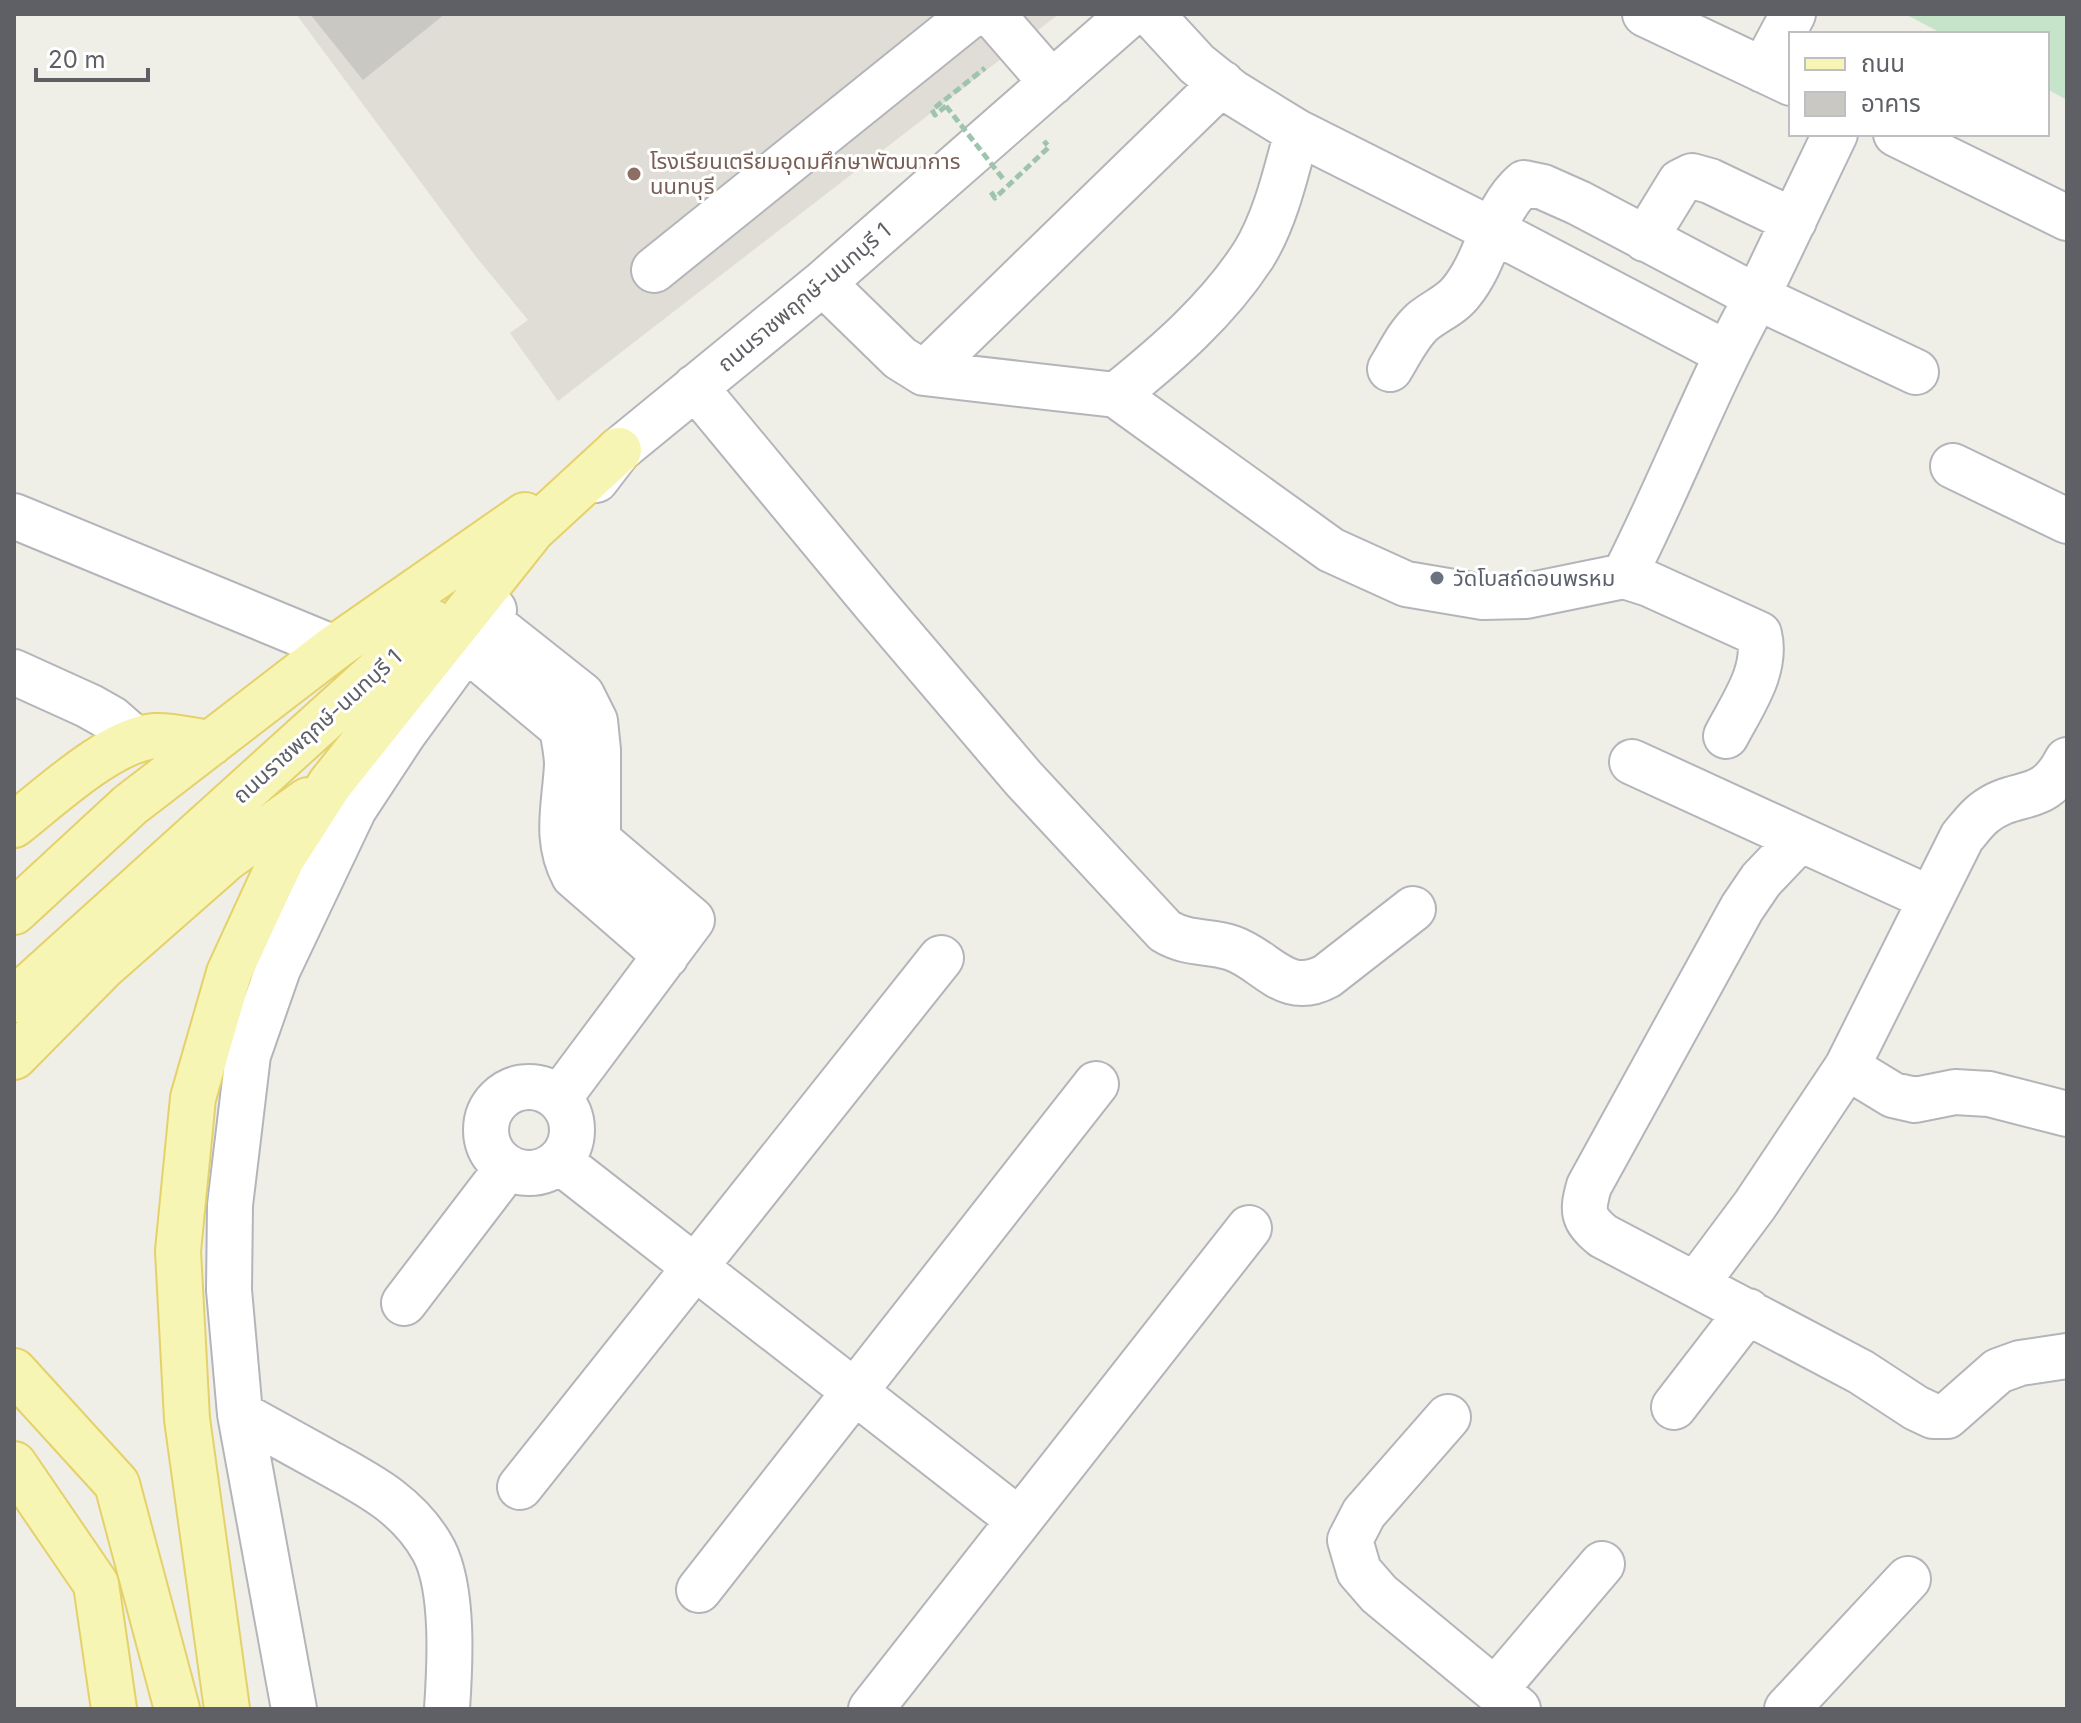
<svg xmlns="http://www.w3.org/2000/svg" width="2081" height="1723" viewBox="0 0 2081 1723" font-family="Inter,'Noto Sans Thai',sans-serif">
  <rect width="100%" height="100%" fill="#efeee7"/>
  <path fill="#dfddd5" d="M 296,14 L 1059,14 L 558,401 L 510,333 L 528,320 L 477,258 Z"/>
  <path fill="#c6e4ca" d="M 1905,14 L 2067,14 L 2067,100 L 2047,89 L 2047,34 L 1943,34 Z"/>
  <path fill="#cac8c3" d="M 310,14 L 445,14 L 363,80 Z"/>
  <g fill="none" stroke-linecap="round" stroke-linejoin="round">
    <defs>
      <path id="minor" d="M 992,14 L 1052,83
        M 1151,14 L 1197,64 L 1232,92 L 1297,132 L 1492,230 L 1726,353
        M 1645,14 L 1791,83
        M 1763,70 L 1793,14
        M 1835,134 L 1757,297 L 1916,372
        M 1896,134 L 2067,218
        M 1645,239 L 1680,182 L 1692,176 L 1710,181 L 1794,221
        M 654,270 L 972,14
        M 823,283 L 900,358 L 924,373 L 1116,395 C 1167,354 1218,310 1254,254 C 1276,218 1286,172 1297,132
        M 1390,369 C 1400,353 1408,335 1422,322 C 1435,311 1452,305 1462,291 C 1488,259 1492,211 1524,183 L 1543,187 L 1579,203 L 1757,297 C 1707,387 1671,484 1624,576 L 1649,584 L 1759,634 C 1768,670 1742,705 1726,736
        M 924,373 L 1222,83
        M 695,387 L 874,603 L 1023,778 L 1165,931 C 1188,945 1208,940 1232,948 C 1267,960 1285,999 1327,976 L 1413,909
        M 1116,395 L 1331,550 L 1406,584 L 1483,597 L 1526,596 L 1624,576
        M 1953,466 L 2067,521
        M 596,480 L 619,450 L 823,283 L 1130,14
        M 14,516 L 334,648
        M 486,619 L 582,695 L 595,721 L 598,750 L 598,840 L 692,920 L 559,1098
        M 466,648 L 562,728 C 564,740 567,753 567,765 C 565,805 554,839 574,876 L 666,956
        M 14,672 L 89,706 L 112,719 L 136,740
        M 2067,760 C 2043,807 2017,787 1984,813 C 1976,819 1969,829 1962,837 L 1847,1067 L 1893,1095 L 1915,1100 L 1955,1092 L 1989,1094 L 2067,1114
        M 1632,762 L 1800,839
        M 1929,898 L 1800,839 L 1761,880 L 1742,908 L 1589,1186 C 1582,1211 1582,1219 1603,1236 L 1861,1372 L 1916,1408 L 1933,1416 L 1947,1416 L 1998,1371 L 2020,1363 L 2067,1356
        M486 1130a43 43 0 1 1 86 0a43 43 0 1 1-86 0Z
        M 559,1161 L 1019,1520
        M 1696,1284 L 1755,1205 L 1847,1067
        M 404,1303 L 507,1168
        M 1674,1407 L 1748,1311
        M 240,1414 C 269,1430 298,1446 327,1462 C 369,1485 410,1506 434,1551 C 454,1590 450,1665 447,1709
        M 1448,1417 L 1364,1513 L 1350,1540 L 1359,1571 L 1379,1594 L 1518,1709
        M 520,1487 L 941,958
        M 699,1590 L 1096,1084
        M 1495,1690 L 1602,1564
        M 294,1709 L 240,1414 L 229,1290 L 230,1205 L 248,1055 L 278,969 L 354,809 L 404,733 L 494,610
        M 871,1709 L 1249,1228
        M 1787,1709 L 1908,1579"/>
      <path id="major" d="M 506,554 L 619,450
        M 14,825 C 50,797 110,740 155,736 C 172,735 193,741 211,743
        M 14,912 L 130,805 L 334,648 L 525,515
        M 14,1000 L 432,622
        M 14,1057 L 103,967 L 227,858 L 308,800
        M 14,1371 L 117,1484 L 177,1709
        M 14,1464 L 96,1584 L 114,1709
        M 227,1709 L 187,1419 L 178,1251 L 193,1098 L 229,973 L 280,862 L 330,784 L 529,534"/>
    </defs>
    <use href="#minor" stroke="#b4b5ba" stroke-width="48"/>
    <use href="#major" stroke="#e4d16a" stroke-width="48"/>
    <path stroke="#9fc4ae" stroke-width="5" stroke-dasharray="8 4" stroke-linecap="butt" d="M 946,106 L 935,115 L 932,110 L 985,68
      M 991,192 L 995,198 L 1049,147 L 1044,141"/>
    <use href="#minor" stroke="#fff" stroke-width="44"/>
    <use href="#major" stroke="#f7f5b3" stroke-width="44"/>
    <path stroke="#9fc4ae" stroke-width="5" stroke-dasharray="8 4" stroke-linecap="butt" d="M 946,106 L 1004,180"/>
  </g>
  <circle fill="#8d6e63" stroke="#fff" stroke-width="3" cx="634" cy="174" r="8"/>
  <circle fill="#6b7280" stroke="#fff" stroke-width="3" cx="1437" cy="578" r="8"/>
  <g text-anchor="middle" stroke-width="6" stroke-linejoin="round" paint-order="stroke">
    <g font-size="22" fill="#785e54" stroke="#fff" text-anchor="start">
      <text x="650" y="169">โรงเรียนเตรียมอุดมศึกษาพัฒนาการ<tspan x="650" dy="25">นนทบุรี</tspan></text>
    </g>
    <g font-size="22" fill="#5e6065" stroke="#fff">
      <text transform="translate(804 297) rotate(-40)" y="8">ถนนราชพฤกษ์-นนทบุรี 1</text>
      <text transform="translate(317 726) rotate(-42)" y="8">ถนนราชพฤกษ์-นนทบุรี 1</text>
    </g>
    <g font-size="22" fill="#5b616d" stroke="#fff" text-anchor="start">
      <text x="1453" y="586">วัดโบสถ์ดอนพรหม</text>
    </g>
  </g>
  <rect width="2081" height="1723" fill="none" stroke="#5e6065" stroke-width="32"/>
  <rect x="1789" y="32" width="260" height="104" fill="#ffffff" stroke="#bfbfc1" stroke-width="2"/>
  <rect x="1805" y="58" width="40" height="12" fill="#f7f5b3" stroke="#bfbfc1" stroke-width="2"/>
  <text x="1861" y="72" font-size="24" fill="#5e6065">ถนน</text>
  <rect x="1805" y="92" width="40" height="24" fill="#cac8c3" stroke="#bfbfc1" stroke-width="2"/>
  <text x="1861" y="112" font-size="24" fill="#5e6065">อาคาร</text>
  <path d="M36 68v12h112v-12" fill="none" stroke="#5e6065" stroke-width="4"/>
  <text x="48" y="68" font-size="24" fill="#5e6065" stroke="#ffffff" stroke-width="6" paint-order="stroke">20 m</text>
</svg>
